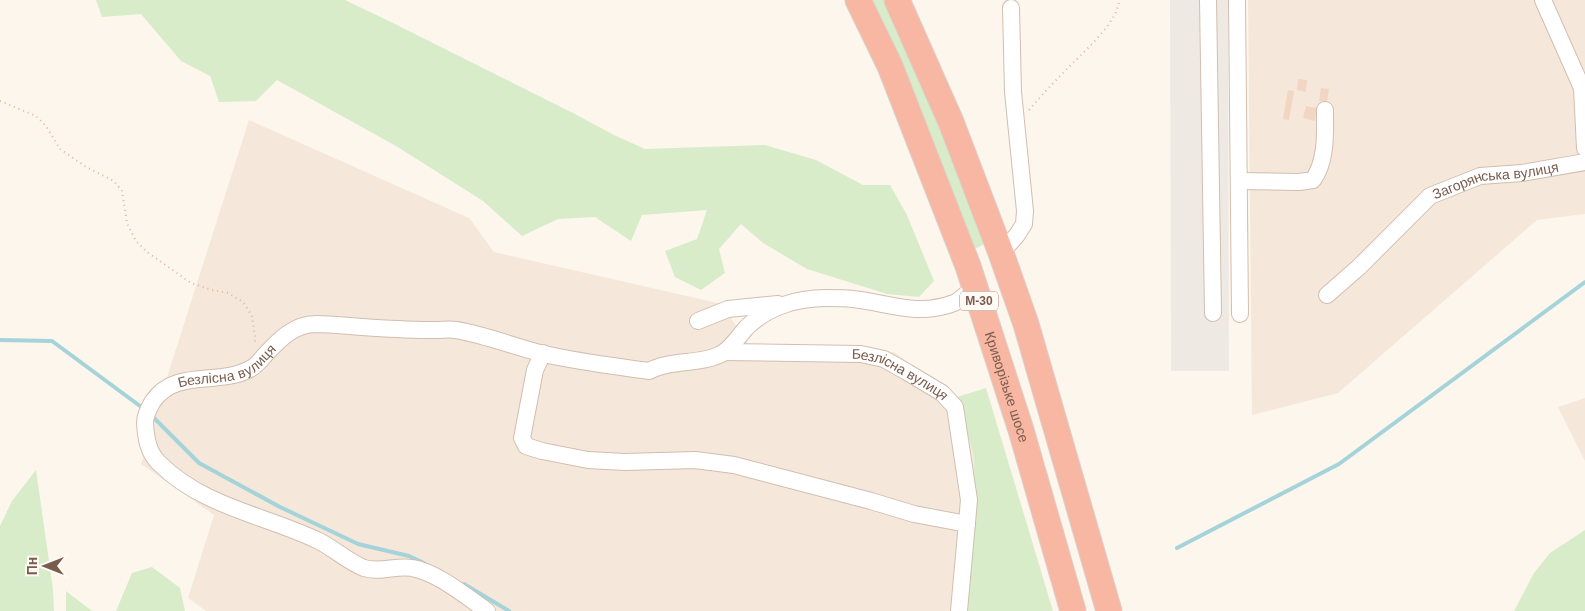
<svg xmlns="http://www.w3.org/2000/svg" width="1585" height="611" viewBox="0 0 1585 611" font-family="Arial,sans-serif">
  <rect width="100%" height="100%" fill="#fdf6ec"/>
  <path fill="#f5e8da" d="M 1248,0 L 1585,0 L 1585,214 L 1537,220 L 1338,393 L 1252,415 Z
    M 249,120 L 469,218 L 494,252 L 722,304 L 752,350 L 894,352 L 957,397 L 974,456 L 975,528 L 964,611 L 206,611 L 188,598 L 214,515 L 141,464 L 154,418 Z
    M 1585,398 L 1585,461 L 1558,407 Z"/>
  <path fill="#efe9e4" d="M 1170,0 L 1228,0 L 1229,371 L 1171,371 Z"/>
  <path fill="#d8ecc9" d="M 96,0 L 345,0 L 393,23 L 573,113 L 614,135 L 645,149 L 765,145 L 816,160 L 863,185 L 890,185 L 907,215 L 934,281 L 919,297 L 887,294 L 807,269 L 763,243 L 741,224 L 719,249 L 725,273 L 701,290 L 675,277 L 665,251 L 697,239 L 707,210 L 642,215 L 631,241 L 595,217 L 558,219 L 522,236 L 483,201 L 396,146 L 277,80 L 256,101 L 219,102 L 210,76 L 181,61 L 141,14 L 102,17 Z
    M 866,0 L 889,0 L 986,239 C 983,245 980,248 974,248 Z
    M 986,388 L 1053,611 L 964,611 L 975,528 L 974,456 L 957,397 Z
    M 36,470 L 53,589 L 54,611 L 0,611 L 0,526 L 12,501 Z
    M 1585,530 L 1585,611 L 1514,611 L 1534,573 L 1550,553 Z
    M 152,567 L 180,588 L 185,611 L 116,611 L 132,573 Z
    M 66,591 L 92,611 L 66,611 Z"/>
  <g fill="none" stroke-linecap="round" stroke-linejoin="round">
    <path stroke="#a5d3da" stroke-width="4" d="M 0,340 L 52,341 L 140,406
      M 154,418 L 199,463 L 280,507 L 358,544 L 409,556 L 424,563
      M 1177,548 L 1339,464 L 1585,282
      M 464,584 L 509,611"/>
  </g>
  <path fill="#f3d5c3" d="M 1298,79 L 1307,80 L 1306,92 L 1297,90 Z
    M 1321,88 L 1329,89 L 1327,102 L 1319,101 Z
    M 1288,90 L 1294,91 L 1289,120 L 1283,119 Z
    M 1306,106 L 1317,108 L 1315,121 L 1303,118 Z"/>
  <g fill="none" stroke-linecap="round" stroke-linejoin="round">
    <defs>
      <g id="minor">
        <path d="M 1208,0 L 1213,313"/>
        <path d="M 1237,0 L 1240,314"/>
        <path d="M 1543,0 L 1582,88 L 1585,148"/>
        <path d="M 1239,181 L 1299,182 L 1313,180 C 1327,160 1325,133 1325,110"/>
        <path d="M 1001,253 L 1017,235 L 1024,224 L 1025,211 L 1013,92 L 1011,8"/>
        <path id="s1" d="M 1327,295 L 1359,267 L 1430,196 L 1480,176 L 1522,173 L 1585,162"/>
        <path d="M 698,321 L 728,309 L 778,304"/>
        <path id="s2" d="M 724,352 L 861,354 L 884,359 L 907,372 L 942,393 L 955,407 L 969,500 L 959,611"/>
        <path d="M 543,353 L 535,370 L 522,438 L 526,446 L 542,451 L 588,460 L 625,462 L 695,460 L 734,465 L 871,501 L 914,514 L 967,524"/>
        <path id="s3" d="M 487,611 C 467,597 437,572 412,568 C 397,565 380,573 364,568 C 350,563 333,548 319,541 C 265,515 203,507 159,463 C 148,452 146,439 145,423 C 145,415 149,408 153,401 C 176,368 219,386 250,369 C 256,366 260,361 264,356 C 278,341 293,324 316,324 C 343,325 370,328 398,329 C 411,330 424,330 436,330 C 443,330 449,329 456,330 C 486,335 515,347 544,354 C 579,362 614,366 649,371 C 671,359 702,365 723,353 C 732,347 739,336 746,328 C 767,307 797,298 826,298 C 835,298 844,298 853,299 C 889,303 917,317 954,303 C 961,300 969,291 975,286"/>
      </g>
      <g id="highway">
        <path id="s4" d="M 858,0 L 890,66 L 968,266 L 1021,430 L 1073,611"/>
        <path d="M 897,0 L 951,122 L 1001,253 L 1026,324 L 1109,611"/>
      </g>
    </defs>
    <use href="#minor" stroke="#d1beb0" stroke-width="18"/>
    <use href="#highway" stroke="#dad1cd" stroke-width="27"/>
    <path stroke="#d9b8a5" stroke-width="2" stroke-dasharray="1 4" stroke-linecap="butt" d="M 0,101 L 36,116 L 46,126 L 60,149 L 86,167 L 114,181 L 122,191 L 127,223 L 136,241 L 147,252 L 191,283 L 212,290 L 228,293 L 243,302 L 252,316 L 255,336 L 255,345
      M 1029,110 C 1041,96 1053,83 1066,70 C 1080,55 1119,22 1119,0"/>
    <use href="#minor" stroke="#fff" stroke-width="16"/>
    <use href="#highway" stroke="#f7b7a3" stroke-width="25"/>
  </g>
  <g text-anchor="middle" stroke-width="5" stroke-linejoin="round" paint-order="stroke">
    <rect fill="#fffaf3" stroke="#a28b7f" stroke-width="1" x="960" y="291.5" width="38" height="19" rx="4"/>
    <g font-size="12" font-weight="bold" fill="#7a5c4d">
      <text x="979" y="305">М-30</text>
    </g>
    <g font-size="14" fill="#7a5c4d" stroke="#fffaf3">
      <text dy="5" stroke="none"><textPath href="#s1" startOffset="211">Загорянська вулиця</textPath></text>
      <text dy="5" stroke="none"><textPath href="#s3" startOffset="519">Безлісна вулиця</textPath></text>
      <text dy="5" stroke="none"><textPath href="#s2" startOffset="181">Безлісна вулиця</textPath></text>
      <text dy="5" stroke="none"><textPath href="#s4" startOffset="415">Криворізьке шосе</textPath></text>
    </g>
  </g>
  <g transform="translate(45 566) rotate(270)" stroke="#fffaf3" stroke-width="4" paint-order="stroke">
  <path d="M0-4L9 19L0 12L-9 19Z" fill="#7a5c4d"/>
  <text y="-8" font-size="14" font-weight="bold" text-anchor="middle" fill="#7a5c4d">Пн</text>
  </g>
</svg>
